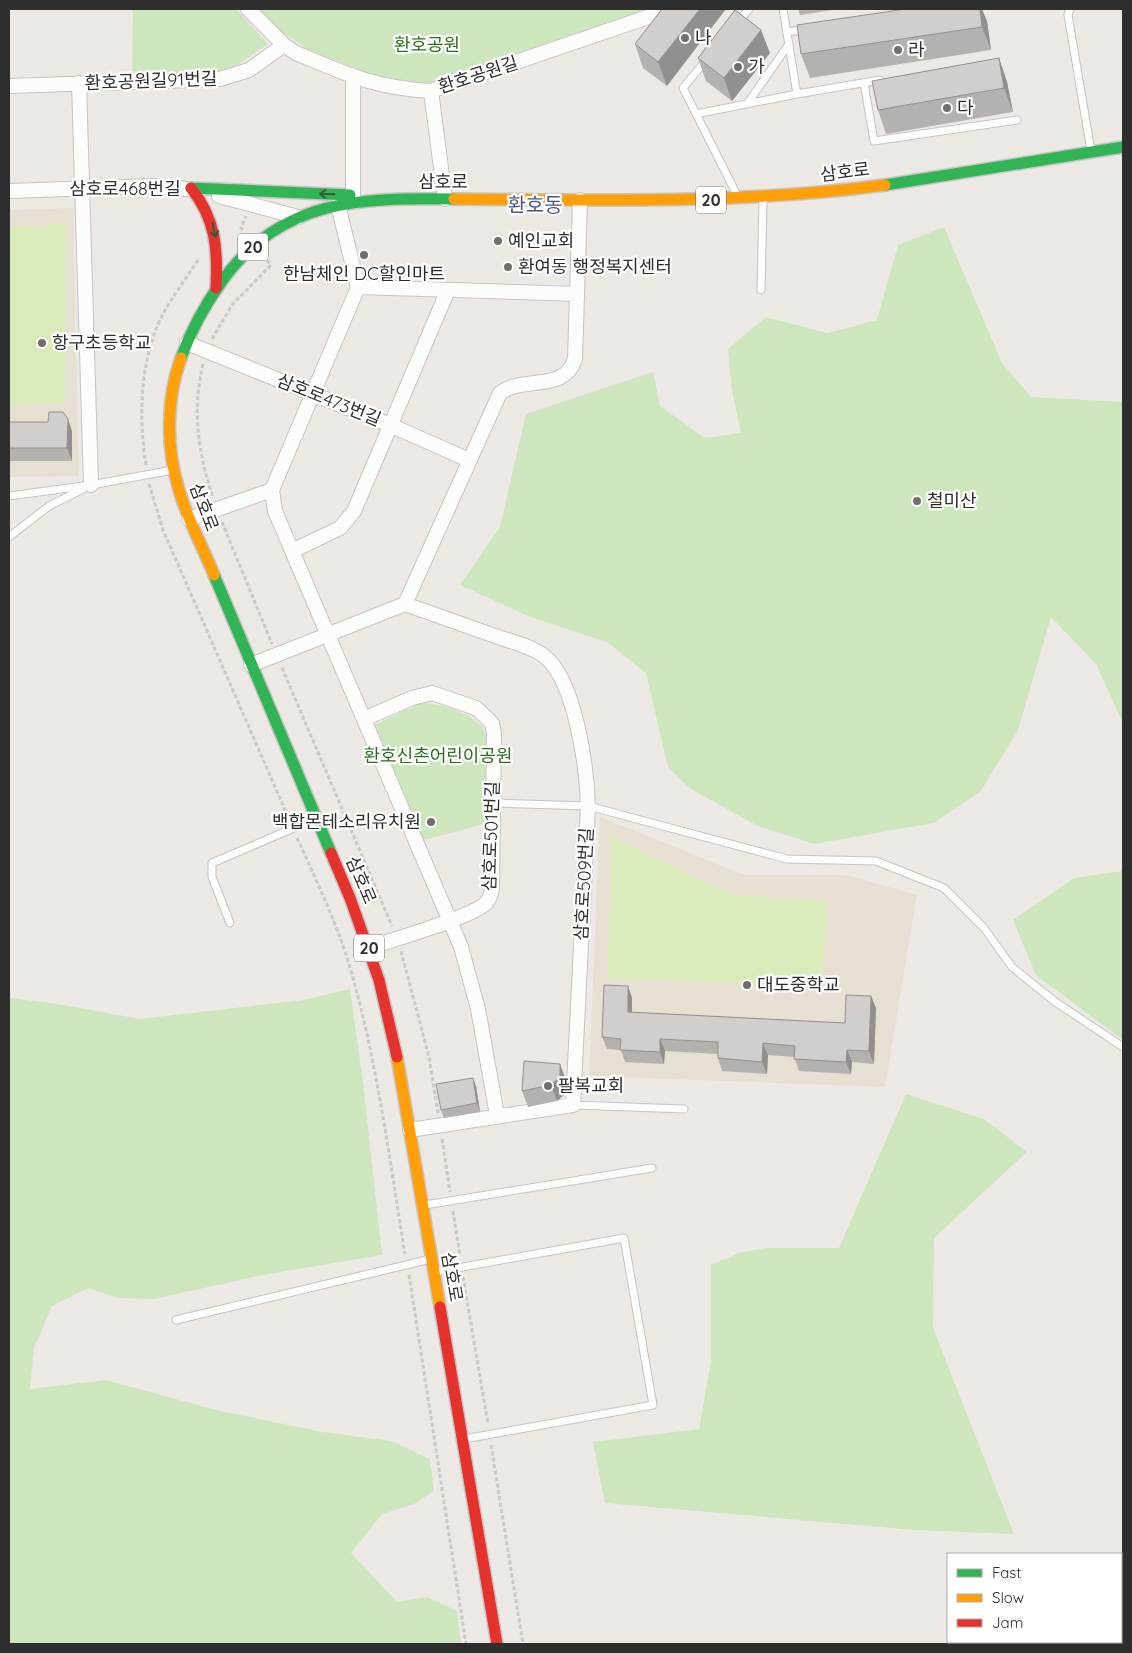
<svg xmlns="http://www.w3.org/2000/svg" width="1132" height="1653" viewBox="0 0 1132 1653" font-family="Quicksand,'Noto Sans KR',sans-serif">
  <rect width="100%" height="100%" fill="#ece8e4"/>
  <path fill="#e6e0d3" d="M 73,208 L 79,476 L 9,477 L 9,210 Z
    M 600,817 L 744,875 L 847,875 L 917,895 L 885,1087 L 589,1076 Z"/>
  <path fill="#cee6be" d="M 133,9 L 236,9 L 268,44 L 239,64 L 225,70 L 132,74 Z
    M 259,9 L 649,9 L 438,82 L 410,83 L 381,78 L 311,51 L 283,33 Z
    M 944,227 L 1002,363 L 1031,397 L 1123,402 L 1123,723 L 1096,664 L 1051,617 L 1018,730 L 981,791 L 934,823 L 814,844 L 758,826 L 689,788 L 668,767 L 646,673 L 607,642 L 530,617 L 460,585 L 500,527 L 526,414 L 653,372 L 660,406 L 705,438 L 741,433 L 732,390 L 728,349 L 766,317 L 827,333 L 877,320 L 898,245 Z
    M 421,703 C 443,704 478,713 486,735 L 485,824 L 423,840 L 374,725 Z
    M 1123,871 L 1123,1040 L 1036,975 L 1013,920 L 1074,878 Z
    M 350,989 L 363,1082 L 382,1255 L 258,1276 L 154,1299 L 117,1298 L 88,1288 L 52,1306 L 34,1348 L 30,1389 L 106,1380 L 220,1411 L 323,1432 L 391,1441 L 430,1459 L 434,1491 L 414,1504 L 382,1514 L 351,1553 L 397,1602 L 427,1597 L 457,1611 L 461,1644 L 9,1644 L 9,998 L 58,1004 L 140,1019 L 304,1000 Z
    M 906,1094 L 984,1119 L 1027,1152 L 934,1238 L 933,1328 L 1014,1534 L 915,1530 L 605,1503 L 593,1442 L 699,1429 L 711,1361 L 711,1265 L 742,1252 L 766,1248 L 839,1248 Z"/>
  <path fill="#d9eabb" d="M 66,224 L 65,403 L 9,406 L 9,227 Z
    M 611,837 L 732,895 L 827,901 L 822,987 L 608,978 Z"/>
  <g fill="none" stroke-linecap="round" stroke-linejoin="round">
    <defs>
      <path id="lane" d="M 783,9 L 797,94
        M 1070,9 L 1068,15 L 1091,151
        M 738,22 L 749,9
        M 787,32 L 807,29
        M 707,59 L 683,88 L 738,197
        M 864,83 L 874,141 L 1017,120
        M 747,104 L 789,44
        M 696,114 L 797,94 L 880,80
        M 761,290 L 763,201
        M 9,496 L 91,485 L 173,470
        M 9,537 L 49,506 L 83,489
        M 494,803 L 588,806 L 787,859 L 876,861 L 944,888 L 984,928 L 1012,967 L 1054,1001 L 1123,1047
        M 230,923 L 212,877 L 212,863 L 315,819
        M 573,1105 L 684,1109
        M 425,1205 L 652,1168
        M 435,1272 L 624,1238 L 653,1405 L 464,1439
        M 176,1320 L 431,1259"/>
      <path id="street" d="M 248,9 L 284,45 L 296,53 C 346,74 375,88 431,91 L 648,17 L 662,9
        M 79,83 L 91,485
        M 9,86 L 220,79 L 249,70 L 284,45
        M 431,91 L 445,199
        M 9,191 L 153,186 L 198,190
        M 353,195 L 353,78
        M 219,196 L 298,217
        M 338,205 L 358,287
        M 187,343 L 390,425 L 469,460
        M 189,519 L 272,490
        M 292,551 L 340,528 L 354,511 L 448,290
        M 405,604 C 436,615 467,626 498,637 C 513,642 531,646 544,656 C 575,679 587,768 588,806 L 573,1105 L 410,1130
        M 251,665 L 405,604 L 500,393 C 525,375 564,393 575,359 L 580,200
        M 364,719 L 412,698 L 432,693 L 476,708 L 492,723 L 494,733 L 492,889 C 491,894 490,899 486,903 C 473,917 391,940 369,948
        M 497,1115 L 478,1009 L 461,947 L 275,511 L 272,490 L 358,287 L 577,294"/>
      <path id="fast" d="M 885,185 L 1123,147
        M 191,188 L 350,195
        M 181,358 C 191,330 205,305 222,281 C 282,198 360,198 454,199
        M 214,575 L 331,853"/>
      <path id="slow" d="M 454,199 C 598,200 742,204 885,185
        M 181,358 C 166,399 166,448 179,490 C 187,519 203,547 214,575
        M 397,1057 L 440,1307"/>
      <path id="jam" d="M 191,188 C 216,219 218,250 216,288
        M 331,853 L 350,898 L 379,980 L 397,1057
        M 440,1307 L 497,1644"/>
    </defs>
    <use href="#lane" stroke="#c5c4c5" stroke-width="9"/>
    <use href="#street" stroke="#c5c4c5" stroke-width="16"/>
    <use href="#fast" stroke="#c6c5c4" stroke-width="14"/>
    <use href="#slow" stroke="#c6c5c4" stroke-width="14"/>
    <use href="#jam" stroke="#c6c5c4" stroke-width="14"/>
    <path stroke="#c9c9c8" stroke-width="3" stroke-dasharray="4 2.5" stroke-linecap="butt" d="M 243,230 L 241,228 L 246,216
      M 212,339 L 232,305 L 271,265 L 266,259
      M 203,364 C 192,411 198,452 213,498
      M 146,465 C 139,422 140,370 156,329 C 166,304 184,282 198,260
      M 149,484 L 163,530 L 289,819
      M 222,522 L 272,644
      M 282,668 L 392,926
      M 297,838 C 316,880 336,921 349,964 C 377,1059 389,1157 405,1254
      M 401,951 L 429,1057 L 438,1113
      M 442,1139 L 450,1192
      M 453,1211 L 460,1256
      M 409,1275 L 466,1644
      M 463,1277 L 488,1424
      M 491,1445 L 523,1644"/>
    <use href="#lane" stroke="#fcfcfb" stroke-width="7"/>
    <use href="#street" stroke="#fcfcfb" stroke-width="14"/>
    <use href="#fast" stroke="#30b455" stroke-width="11"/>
    <use href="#slow" stroke="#ff9f0a" stroke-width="11"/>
    <use href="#jam" stroke="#e5322d" stroke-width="11"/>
  </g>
  <path fill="#b4b1af" d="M 662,9 L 667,86 L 643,68 L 635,44 Z
    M 798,9 L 839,9 L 800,15 Z
    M 987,21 L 991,50 L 810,78 L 801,54 Z
    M 770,53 L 732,101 L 706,81 L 698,58 Z
    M 999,58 L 1007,82 L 1013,112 L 886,134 L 878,110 Z
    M 9,422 L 72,431 L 72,461 L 9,461 Z
    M 628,986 L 632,998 L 632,1012 L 845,1023 L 876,1008 L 874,1064 L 852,1062 L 851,1074 L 799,1071 L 794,1057 L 768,1055 L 767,1074 L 722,1071 L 718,1058 L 718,1054 L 665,1051 L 664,1064 L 625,1062 L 621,1050 L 607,1049 L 602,1037 Z
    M 566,1080 L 566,1093 L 557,1101 L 528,1107 L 522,1091 Z
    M 476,1086 L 480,1112 L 444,1118 L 441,1110 Z"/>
  <path fill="#92908e" d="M 700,9 L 726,9 L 667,86 L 658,62 Z
    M 980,9 L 982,9 L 987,21 L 991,50 L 982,27 Z
    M 761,30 L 770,53 L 732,101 L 724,78 Z
    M 999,58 L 1007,82 L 1013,112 L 1004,88 Z
    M 68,419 L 72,431 L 72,461 L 67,448 Z
    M 628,986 L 632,998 L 632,1024 L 628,1012 Z
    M 871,996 L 876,1008 L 874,1064 L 869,1051 Z
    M 660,1039 L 665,1051 L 664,1064 L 660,1052 Z
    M 763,1043 L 768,1055 L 767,1074 L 762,1062 Z
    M 847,1050 L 852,1062 L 851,1074 L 846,1062 Z
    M 560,1064 L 566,1080 L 566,1093 L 557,1101 L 551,1085 Z
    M 473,1078 L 476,1086 L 480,1112 L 477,1103 Z"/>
  <path fill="#d1cecb" stroke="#92908e" d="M 662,9 L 700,9 L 658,62 L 635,44 Z
    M 906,9 L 980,9 L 982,27 L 801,54 L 797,25 Z
    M 735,10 L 761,30 L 724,78 L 698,58 Z
    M 999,58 L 1004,88 L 878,110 L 872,81 Z
    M 49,412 L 63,412 L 68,419 L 67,448 L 9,448 L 9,422 L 48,422 Z
    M 604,985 L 628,986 L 628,1012 L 845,1023 L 846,995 L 871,996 L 869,1051 L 847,1050 L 846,1062 L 794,1059 L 795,1046 L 763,1043 L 762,1062 L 718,1058 L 718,1042 L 660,1039 L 660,1052 L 620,1050 L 621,1039 L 602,1037 Z
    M 524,1061 L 560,1064 L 560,1077 L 551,1085 L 522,1091 Z
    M 473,1078 L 477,1103 L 441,1110 L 436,1084 Z"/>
  <defs><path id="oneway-shaft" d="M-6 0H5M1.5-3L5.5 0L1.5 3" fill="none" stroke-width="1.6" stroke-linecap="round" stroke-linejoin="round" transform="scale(1.25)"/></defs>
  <g stroke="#2f5d3c">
    <use href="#oneway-shaft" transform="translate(327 194) rotate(-178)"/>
    <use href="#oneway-shaft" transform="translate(214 230) rotate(79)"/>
  </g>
  <g fill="#706f6e" stroke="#fff" stroke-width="2">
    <circle cx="685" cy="38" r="5"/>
    <circle cx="898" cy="50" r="5"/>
    <circle cx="738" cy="67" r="5"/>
    <circle cx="947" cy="108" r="5"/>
    <circle cx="498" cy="241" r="5"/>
    <circle cx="364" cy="255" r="5"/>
    <circle cx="508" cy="267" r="5"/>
    <circle cx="42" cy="343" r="5"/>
    <circle cx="917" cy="501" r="5"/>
    <circle cx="431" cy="822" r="5"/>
    <circle cx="747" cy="985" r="5"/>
    <circle cx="548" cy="1086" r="5"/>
  </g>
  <g text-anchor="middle" stroke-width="4.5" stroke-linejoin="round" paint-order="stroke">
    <g fill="#fff" stroke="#6d6d6d" stroke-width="1">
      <rect x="696" y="186.5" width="30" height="27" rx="4"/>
      <rect x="238" y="233.5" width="30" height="27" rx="4"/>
      <rect x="354" y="934.5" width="30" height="27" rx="4"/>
    </g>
    <g font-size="16" font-weight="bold" fill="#2e2e2e">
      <text x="711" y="206">20</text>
      <text x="253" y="253">20</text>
      <text x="369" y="954">20</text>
    </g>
    <g font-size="18" fill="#2e2e2e" stroke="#fff" text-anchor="start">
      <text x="695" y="44">나</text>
      <text x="908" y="56">라</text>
      <text x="748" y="73">가</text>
      <text x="957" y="114">다</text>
      <text x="508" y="247">예인교회</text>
      <text x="518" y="273">환여동 행정복지센터</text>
      <text x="364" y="280" text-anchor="middle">한남체인 DC할인마트</text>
      <text x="52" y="349">항구초등학교</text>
      <text x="927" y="507">철미산</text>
      <text x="421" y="828" text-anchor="end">백합몬테소리유치원</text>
      <text x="757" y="991">대도중학교</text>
      <text x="558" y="1092">팔복교회</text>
    </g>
    <g font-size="18" fill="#2c6e1b" stroke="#fff">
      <text x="427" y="51">환호공원</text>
      <text x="438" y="762">환호신촌어린이공원</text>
    </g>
    <g font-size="18" fill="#2e2e2e" stroke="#fff">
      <text transform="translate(478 75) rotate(-18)" y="6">환호공원길</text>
      <text transform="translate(151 81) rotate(-2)" y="6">환호공원길91번길</text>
      <text transform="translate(845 172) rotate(-7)" y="6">삼호로</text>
      <text x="443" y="188">삼호로</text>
      <text x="125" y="195">삼호로468번길</text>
      <text transform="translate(329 400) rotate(22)" y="6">삼호로473번길</text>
      <text transform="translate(204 507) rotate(69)" y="6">삼호로</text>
      <text transform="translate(491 836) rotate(-88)" y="6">삼호로501번길</text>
      <text transform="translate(361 880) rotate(67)" y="6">삼호로</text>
      <text transform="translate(584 884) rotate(-87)" y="6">삼호로509번길</text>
      <text transform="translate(452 1277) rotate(80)" y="6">삼호로</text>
    </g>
    <g font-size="20" fill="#4d5680" stroke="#fff">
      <text x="535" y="212">환호동</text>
    </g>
  </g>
  <rect width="1132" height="1653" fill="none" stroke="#2e2e2e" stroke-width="20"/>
  <rect x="947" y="1553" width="175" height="90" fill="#ffffff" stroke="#ababab"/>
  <rect x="957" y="1569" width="25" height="8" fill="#30b455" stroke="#ababab"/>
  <text x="992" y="1578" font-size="15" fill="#2e2e2e">Fast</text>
  <rect x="957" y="1594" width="25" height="8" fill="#ff9f0a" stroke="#ababab"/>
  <text x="992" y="1603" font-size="15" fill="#2e2e2e">Slow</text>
  <rect x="957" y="1619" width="25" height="8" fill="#e5322d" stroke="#ababab"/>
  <text x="992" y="1628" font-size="15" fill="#2e2e2e">Jam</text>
</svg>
